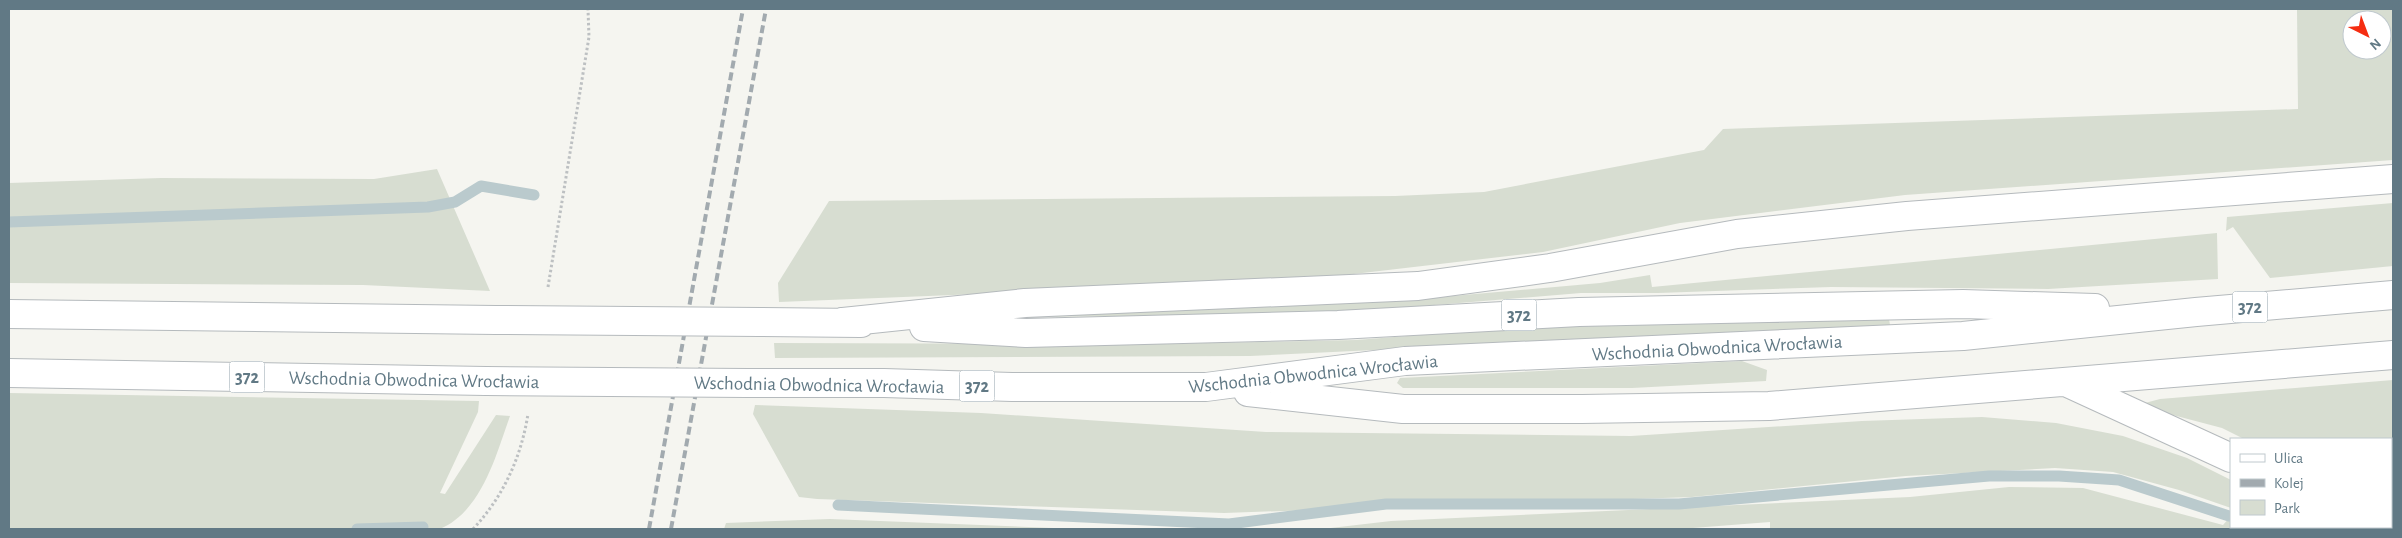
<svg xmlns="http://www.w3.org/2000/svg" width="2402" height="538" viewBox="0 0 2402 538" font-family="'Alegreya Sans',sans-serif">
  <rect width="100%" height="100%" fill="#f5f5f0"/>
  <path fill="#d7ddd1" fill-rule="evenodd" d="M 2297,9 L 2393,9 L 2393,160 L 1905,195 L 1680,223 L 1543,252 L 1345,275 L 953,295 L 779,302 L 778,283 L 829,201 L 1395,196 L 1484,192 L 1704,150 L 1723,129 L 2298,109 ZM 2352,20 L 2382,20 L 2382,50 L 2352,50 Z
    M 437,169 L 490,291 L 363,285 L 9,283 L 9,183 L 161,178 L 374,179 Z
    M 2393,203 L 2393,266 L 2270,278 L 2233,227 L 2226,231 L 2227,217 Z
    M 2217,233 L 2218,279 L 2048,289 L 1831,287 L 1658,293 L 1581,293 L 1325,314 L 1025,317 L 1022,317 L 1021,314 L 1396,301 L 1600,283 L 1650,275 L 1652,287 Z
    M 1889,319 L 1890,325 L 1250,356 L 775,358 L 774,343 L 1155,344 L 1356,340 L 1510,328 Z
    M 1742,361 L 1767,370 L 1766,381 L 1632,388 L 1403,388 L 1397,383 L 1400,378 Z
    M 2393,380 L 2393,505 L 2391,505 L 2391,439 L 2244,439 L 2222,428 L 2150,409 L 2145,403 L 2160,399 Z
    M 9,393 L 479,401 L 478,412 L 440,493 L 445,494 L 496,415 L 510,416 C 496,455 482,511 440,529 L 9,529 Z
    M 755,405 L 981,413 L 1266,432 L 1631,436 L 1862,421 L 1982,417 L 2056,423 L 2123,436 L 2187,458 L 2231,480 L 2231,508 L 2179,490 L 2113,472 L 2055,468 L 1906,476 L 1692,497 L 1224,513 L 817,499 L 799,497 L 753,414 Z
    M 2009,487 L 2083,488 L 2223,525 L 2231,516 L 2231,527 L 2294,527 L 2294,529 L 1770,529 L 1770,522 L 1680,529 L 1322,529 L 1391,521 L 1910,497 Z
    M 830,519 L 1078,529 L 724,529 L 726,523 Z"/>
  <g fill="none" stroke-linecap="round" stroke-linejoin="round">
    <path stroke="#bacacd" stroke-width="11" d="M 9,222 L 428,207 L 455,202 L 481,186 L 534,195
      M 838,505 L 1229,524 L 1386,504 L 1679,504 L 1989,476 L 2059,476 L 2119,480 L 2229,516
      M 2391,520 L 2393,519
      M 357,529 L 423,527
      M 2361,529 L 2369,527"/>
    <defs>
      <path id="major" d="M 9,314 L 496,320
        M 760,322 L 861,323
        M 843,322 L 1025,303 L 1418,286 L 1550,268 L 1737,234 L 1907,216 L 2393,179
        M 924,327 L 1026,333 L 1338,325 L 1579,312 L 1963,304 L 2095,308
        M 9,373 L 486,381
        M 747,383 L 884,383 L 1012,387 L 1206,387 L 1405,361 L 1963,336 L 2196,312 L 2393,295
        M 2068,383 L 2231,458
        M 1248,392 L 1403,409 L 1582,409 L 1769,406 L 2393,355
        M 2339,527 L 2341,529"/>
    </defs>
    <use href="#major" stroke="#b5babd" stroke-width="30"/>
    <path stroke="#bdc0c2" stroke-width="3" stroke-dasharray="2.5 2.5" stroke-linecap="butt" d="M 548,287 L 589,37 L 588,9
      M 473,529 C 503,497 521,458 528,414"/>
    <use href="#major" stroke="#fff" stroke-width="28"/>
    <path stroke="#a2aaaf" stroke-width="4" stroke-dasharray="8 4" stroke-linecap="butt" d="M 649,529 L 743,9
      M 671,529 L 766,9"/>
    <defs>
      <path id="major-bridge" d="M 496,320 L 760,322
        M 486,381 L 747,383"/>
    </defs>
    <use href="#major-bridge" stroke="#b5babd" stroke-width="30" stroke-linecap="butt"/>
    <use href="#major-bridge" stroke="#fff" stroke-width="28"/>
  </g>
  <g text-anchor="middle" stroke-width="5" stroke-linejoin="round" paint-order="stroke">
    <g fill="#fff" stroke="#90a1aa" stroke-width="1">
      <rect x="2232.5" y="291.5" width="35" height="31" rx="4"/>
      <rect x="1501.5" y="299.5" width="35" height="31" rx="4"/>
      <rect x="229.5" y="361.5" width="35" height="31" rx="4"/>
      <rect x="959.5" y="370.5" width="35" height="31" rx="4"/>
    </g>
    <g font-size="18" font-weight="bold" fill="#617985">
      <text x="2250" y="313">372</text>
      <text x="1519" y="321">372</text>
      <text x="247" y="383">372</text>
      <text x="977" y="392">372</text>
    </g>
    <g font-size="19" fill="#617985" stroke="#fff">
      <text transform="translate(1717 347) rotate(-3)" y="7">Wschodnia Obwodnica Wrocławia</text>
      <text transform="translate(1313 373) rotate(-6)" y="7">Wschodnia Obwodnica Wrocławia</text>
      <text transform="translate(414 379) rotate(1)" y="7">Wschodnia Obwodnica Wrocławia</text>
      <text transform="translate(819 384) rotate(1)" y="7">Wschodnia Obwodnica Wrocławia</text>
    </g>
  </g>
  <rect width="2402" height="538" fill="none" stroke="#617985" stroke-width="20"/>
  <rect x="2230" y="438" width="162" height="90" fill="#ffffff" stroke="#c0c9ce"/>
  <rect x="2240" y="454" width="25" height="8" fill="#ffffff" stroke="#c0c9ce"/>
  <text x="2274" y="463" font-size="15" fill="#617985">Ulica</text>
  <rect x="2240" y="479" width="25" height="8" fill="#a2aaaf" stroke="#c0c9ce"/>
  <text x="2274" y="488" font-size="15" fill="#617985">Kolej</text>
  <rect x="2240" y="500" width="25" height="15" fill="#d7ddd1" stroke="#c0c9ce"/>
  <text x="2274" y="513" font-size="15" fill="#617985">Park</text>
  <g transform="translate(2367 35) rotate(138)"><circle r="24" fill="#ffffff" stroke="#c0c9ce"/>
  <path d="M0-4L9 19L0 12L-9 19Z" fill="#f52d11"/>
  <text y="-8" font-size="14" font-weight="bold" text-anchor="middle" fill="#617985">N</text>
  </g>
</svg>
